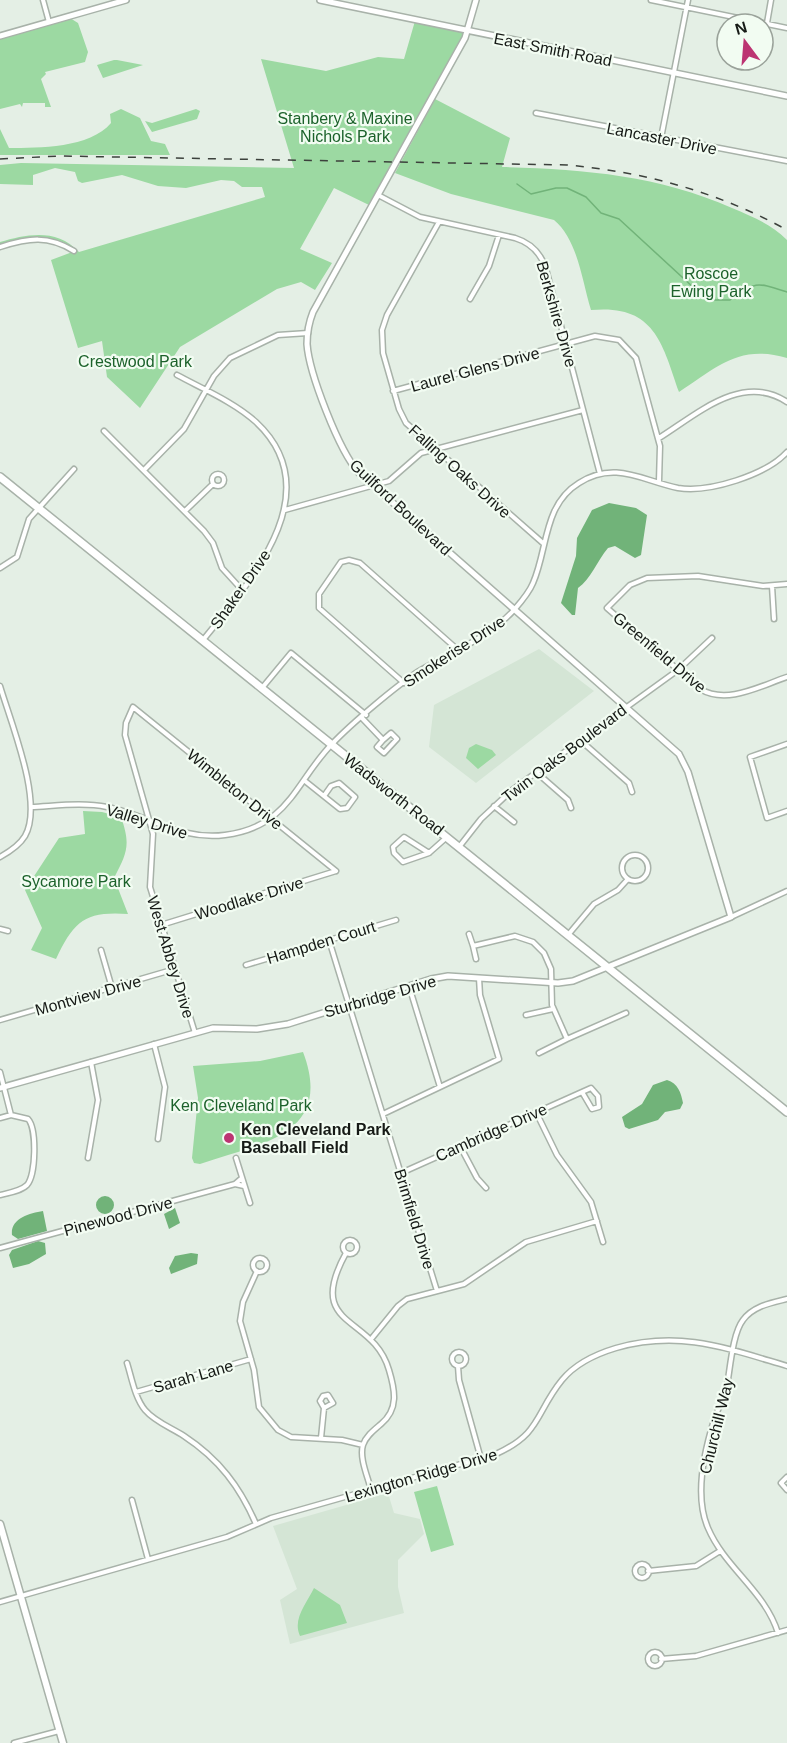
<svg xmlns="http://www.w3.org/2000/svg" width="787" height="1743" viewBox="0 0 787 1743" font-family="Helvetica,sans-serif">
  <rect width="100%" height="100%" fill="#e4efe5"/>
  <path fill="#d4e5d5" d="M 539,649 L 594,691 L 476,783 L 429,747 L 434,705 Z
    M 388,1493 L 394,1513 L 420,1519 L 424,1534 L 398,1560 L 398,1587 L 404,1613 L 290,1644 L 280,1600 L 297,1589 L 273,1526 Z"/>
  <path fill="#9cd9a2" d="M 70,18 L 78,23 L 88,52 L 85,62 L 45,72 L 46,74 L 41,79 L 51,107 L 45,107 L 45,103 L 23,103 L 22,107 L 20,104 L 0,109 L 0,39 Z
    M 415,21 L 467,32 L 369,205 L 334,188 L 300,249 L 332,263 L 315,290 L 301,282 L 277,289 L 180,347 L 140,408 L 107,377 L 102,341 L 78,348 L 51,260 L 75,251 C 48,235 29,237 0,246 L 0,242 C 27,234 57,228 79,252 L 265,197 L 262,187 L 242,187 L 234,181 L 221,180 L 186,188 L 158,186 L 122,175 L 82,183 L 78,181 L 75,172 L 55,168 L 33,175 L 33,185 L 0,184 L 0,165 L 21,163 L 294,168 L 261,59 L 326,71 L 378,57 L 404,59 Z
    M 114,60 L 117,60 L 143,65 L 103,78 L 97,65 Z
    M 435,99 L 510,138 L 502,167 C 582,169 658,175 732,208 C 753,217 771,224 787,240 L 787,358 C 739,344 717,367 679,392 C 662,342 654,304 591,310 C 582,281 578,240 554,220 L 451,194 L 395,173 Z
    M 121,109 L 140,118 L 151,141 L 165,144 L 170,155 L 0,155 L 0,129 L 9,148 C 39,148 90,148 111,123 L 110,114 Z
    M 196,109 L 200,111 L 197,119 L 152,132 L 145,121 L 152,123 Z
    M 476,744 L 492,750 L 496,755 L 478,769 L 466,758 L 469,748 Z
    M 83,811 L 102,812 L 121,817 C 131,845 127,853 114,878 L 128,914 C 85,911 74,921 56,959 L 31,950 L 42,928 L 25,890 L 59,838 L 85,834 Z
    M 303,1052 C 335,1136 258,1144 200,1164 L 194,1163 L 192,1158 L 198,1098 L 193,1066 L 260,1061 Z
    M 437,1486 L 454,1545 L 431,1552 L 414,1492 Z
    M 314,1588 L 340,1605 L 347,1623 L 300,1636 C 292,1619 307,1603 314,1588 Z"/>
  <path fill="#71b379" d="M 609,503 L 636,508 L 647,515 L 641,555 L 635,558 L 615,546 L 608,548 C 597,561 591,579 578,588 L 575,615 L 572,615 L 561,603 L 576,556 L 577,538 L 592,510 Z
    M 667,1080 C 678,1083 681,1093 683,1103 L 680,1109 L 665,1112 L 658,1120 L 629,1129 L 625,1127 L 622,1117 L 642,1104 L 653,1085 Z
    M96 1205a9 9 0 1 1 18 0a9 9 0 1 1-18 0Z
    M 175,1208 L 180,1223 L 169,1229 L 164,1214 Z
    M 43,1211 L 47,1231 L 18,1239 L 12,1235 C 10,1219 29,1213 43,1211 Z
    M 38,1241 L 45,1243 L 46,1254 L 29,1264 L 13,1268 L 9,1255 L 12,1250 Z
    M 191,1253 L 198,1254 L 197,1264 L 171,1274 L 169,1268 L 175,1256 Z"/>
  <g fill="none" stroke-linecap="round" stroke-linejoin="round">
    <path stroke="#71b379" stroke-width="1.5" d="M 517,184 L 531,194 L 556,188 L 567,188 L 586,197 L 601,213 L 619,219 L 707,300 L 730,300 C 756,281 756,282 787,292"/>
    <defs>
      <path id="street" d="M 43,0 L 49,22
        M 651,0 L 787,28
        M 767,23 L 771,0
        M 536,113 L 787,161
        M 661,138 L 688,0
        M 378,195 L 420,217 L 515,238 C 531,243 541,253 546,269 L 600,474
        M 439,222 L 387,315 L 382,330 L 383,353 L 399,409 L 406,423 L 544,544
        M 0,247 C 29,238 48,235 74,251
        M 470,299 L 489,266 L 499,235
        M 177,375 C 203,389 234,402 256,422 C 331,492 250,582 203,640
        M 393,391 L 595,336 L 619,340 L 636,358 L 660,446 L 659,481
        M 104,431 L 204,531 L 213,543 L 222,568 L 243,591
        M 659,438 C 696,415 742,372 787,402
        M 144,470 L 184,429 L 214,376 L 230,358 L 278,335 L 308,333
        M212 480a6 6 0 1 1 12 0a6 6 0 1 1-12 0Z
        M 285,510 L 389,481 L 421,453 L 583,410
        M 185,511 L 213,484
        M 0,568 L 17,557 L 29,519 L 74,469
        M 787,584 L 763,586 L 698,576 L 647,578 L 630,585 L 607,608 L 700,689 C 727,705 760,686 787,677
        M 772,586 L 774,619
        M 404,683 L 319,608 L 319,594 L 341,562 L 349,560 L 360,563 L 458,650
        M 0,686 C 11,723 44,803 25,836 C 19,846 9,852 0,857
        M 262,688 L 291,653 L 366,715
        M 362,718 L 383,740 L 377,747 L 384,753 L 397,739 L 391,733 L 383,740
        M 580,740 L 629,783 L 632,792
        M 787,744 L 750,757 L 767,818 L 787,811
        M 536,772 L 568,800 L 571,808
        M 305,781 L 340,809 L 347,808 L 355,797 L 339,783 L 331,786 L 324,796
        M 494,806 L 514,822
        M 31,807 C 55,806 83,802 107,807 C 148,815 181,841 225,835 C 289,827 295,782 332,744 C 352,723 396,686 419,671 C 452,652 488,638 514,610 C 521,602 529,593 533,583 C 548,549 543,505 579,483 C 615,460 643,481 678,488 C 709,493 766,475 787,452
        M 459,847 L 481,819 L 512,790 L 678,670 L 712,638
        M 429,853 L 403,862 L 394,853 L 393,847 L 404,837 L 429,853 L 447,837
        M622 868a13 13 0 1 1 26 0a13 13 0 1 1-26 0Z
        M 731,917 L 787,891
        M 161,925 L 336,871
        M 0,929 L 8,931
        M 469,934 L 473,946 L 515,936 L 533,942 L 544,953 L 551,969 L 552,1005 L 567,1039 L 626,1013
        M 568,935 L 594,904 L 618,890 L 628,879
        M 329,940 L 437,1291
        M 473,946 L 476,959
        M 101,950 L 112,988
        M 246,965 L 396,920
        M 409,986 L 440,1087
        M 526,1015 L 553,1009
        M 0,1020 L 175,969
        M 195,1033 L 150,887 L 153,834 L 125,735 L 126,723 L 133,707 L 336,871
        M 154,1044 L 165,1087 L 158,1139
        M 539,1053 L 567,1039
        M 0,1072 L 11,1115 L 28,1119 C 37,1129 36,1175 27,1185 C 21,1191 9,1193 0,1195
        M 536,1112 L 557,1155 L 591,1202 L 603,1242
        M 383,1114 L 499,1059 L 480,995 L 479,978
        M 0,1118 L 11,1115
        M 460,1146 L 477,1178 L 486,1188
        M 88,1158 L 98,1100 L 91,1062
        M 236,1158 L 250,1203
        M 401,1173 L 591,1088 L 598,1096 L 599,1107 L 592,1109 L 582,1092
        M 242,1178 L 235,1184 L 244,1186
        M343 1247a7 7 0 1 1 14 0a7 7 0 1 1-14 0Z
        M 0,1248 L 235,1184
        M 346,1253 C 304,1329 373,1314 389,1370 C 395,1390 399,1409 381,1424 C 374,1430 366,1436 363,1445 C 359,1458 368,1477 371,1490
        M253 1265a7 7 0 1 1 14 0a7 7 0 1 1-14 0Z
        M 257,1271 L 243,1302 L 240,1321 L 254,1370 L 259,1407 L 278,1430 L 291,1437 L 342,1440 L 363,1445
        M 372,1338 L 398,1306 L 407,1299 L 464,1284 L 526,1242 L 597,1221
        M452 1359a7 7 0 1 1 14 0a7 7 0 1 1-14 0Z
        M 127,1363 C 132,1379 135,1398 145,1410 C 155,1422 172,1428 184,1436 C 219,1459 240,1487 256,1524
        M 458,1366 L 459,1380 L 481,1459
        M 136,1392 L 251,1359
        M 321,1438 L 324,1408 L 320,1401 L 323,1396 L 328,1395 L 333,1403 L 324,1408
        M 787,1477 L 781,1483 L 787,1490
        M 132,1500 L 148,1559
        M635 1571a7 7 0 1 1 14 0a7 7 0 1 1-14 0Z
        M 648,1571 L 696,1566 L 720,1551
        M 0,1602 L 227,1537 L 271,1518 L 496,1454 C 542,1433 535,1413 562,1380 C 576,1363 596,1354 616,1348 C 680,1330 726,1348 787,1366
        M 778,1633 C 765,1591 725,1568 708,1528 C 694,1496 704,1452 714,1420 C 717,1410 723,1401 726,1391 C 730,1372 732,1334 743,1320 C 753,1306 771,1303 787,1299
        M648 1659a7 7 0 1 1 14 0a7 7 0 1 1-14 0Z
        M 661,1659 L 696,1656 L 787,1630
        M 14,1743 L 59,1731"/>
      <path id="secondary" d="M 320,0 L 787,96
        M 0,36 L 126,0
        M 0,1088 L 213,1028 L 257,1029 L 288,1024 L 431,979 L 448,976 L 558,983 L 573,981 L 731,917 L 688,772 L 679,754 L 359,473 C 339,451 309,373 307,344 C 307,332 309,322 313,312 L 465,38 L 476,0"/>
      <path id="primary" d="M 0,1524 L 63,1743"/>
      <path id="highway" d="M 0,477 L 787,1112"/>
    </defs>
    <use href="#street" stroke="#a8b2a9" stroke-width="7"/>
    <use href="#secondary" stroke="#a8b2a9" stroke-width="8"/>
    <use href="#primary" stroke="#a8b2a9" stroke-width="9"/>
    <use href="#highway" stroke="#a8b2a9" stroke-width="10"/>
    <use href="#street" stroke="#fff" stroke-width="4"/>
    <use href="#secondary" stroke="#fff" stroke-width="5"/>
    <use href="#primary" stroke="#fff" stroke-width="6"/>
    <use href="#highway" stroke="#fff" stroke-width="7"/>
    <path stroke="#3c413c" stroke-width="1.5" stroke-dasharray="8 8" stroke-linecap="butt" d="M 0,159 L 59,156 L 567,165 C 645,172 718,192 787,230"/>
  </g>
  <circle fill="#bc3472" stroke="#f2fcf2" stroke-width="2" cx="229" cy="1138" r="6"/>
  <g text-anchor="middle" stroke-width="4.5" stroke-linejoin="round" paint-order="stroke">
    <g font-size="16" fill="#161a16" stroke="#f2fcf2">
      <text transform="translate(553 49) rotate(11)" y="6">East Smith Road</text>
      <text transform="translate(662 138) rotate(11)" y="6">Lancaster Drive</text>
      <text transform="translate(557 314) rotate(74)" y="6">Berkshire Drive</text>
      <text transform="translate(475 369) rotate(-15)" y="6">Laurel Glens Drive</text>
      <text transform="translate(460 471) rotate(42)" y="6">Falling Oaks Drive</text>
      <text transform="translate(401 507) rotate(43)" y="6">Guilford Boulevard</text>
      <text transform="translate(240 589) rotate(-55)" y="6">Shaker Drive</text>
      <text transform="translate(454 651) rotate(-33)" y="6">Smokerise Drive</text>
      <text transform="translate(660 652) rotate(40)" y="6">Greenfield Drive</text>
      <text transform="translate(564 753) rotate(-37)" y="6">Twin Oaks Boulevard</text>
      <text transform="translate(235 789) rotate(39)" y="6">Wimbleton Drive</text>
      <text transform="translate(394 794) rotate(38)" y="6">Wadsworth Road</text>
      <text transform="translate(147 821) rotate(17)" y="6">Valley Drive</text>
      <text transform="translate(249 898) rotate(-17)" y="6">Woodlake Drive</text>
      <text transform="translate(321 942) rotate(-17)" y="6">Hampden Court</text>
      <text transform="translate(171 957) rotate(73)" y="6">West Abbey Drive</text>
      <text transform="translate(88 995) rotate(-16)" y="6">Montview Drive</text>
      <text transform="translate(380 996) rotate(-16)" y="6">Sturbridge Drive</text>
      <text transform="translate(491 1132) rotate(-24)" y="6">Cambridge Drive</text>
      <text transform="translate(118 1216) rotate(-15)" y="6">Pinewood Drive</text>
      <text transform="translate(415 1219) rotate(73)" y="6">Brimfield Drive</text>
      <text transform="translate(193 1376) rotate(-16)" y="6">Sarah Lane</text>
      <text transform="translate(716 1426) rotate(-76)" y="6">Churchill Way</text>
      <text transform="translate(421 1475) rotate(-16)" y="6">Lexington Ridge Drive</text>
    </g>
    <g font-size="16" fill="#1c622b" stroke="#f2fcf2">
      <text x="345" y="124">Stanbery &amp; Maxine<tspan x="345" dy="18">Nichols Park</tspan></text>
      <text x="711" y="279">Roscoe<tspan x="711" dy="18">Ewing Park</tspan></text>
      <text x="135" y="367">Crestwood Park</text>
      <text x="76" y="887">Sycamore Park</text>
      <text x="241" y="1111">Ken Cleveland Park</text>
    </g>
    <g font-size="16" font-weight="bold" fill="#161a16" stroke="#f2fcf2" text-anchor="start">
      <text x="241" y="1135">Ken Cleveland Park<tspan x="241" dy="18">Baseball Field</tspan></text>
    </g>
  </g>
  <g transform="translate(745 42) rotate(344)"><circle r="28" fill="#f2fcf2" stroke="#9aa29a" stroke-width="1.5"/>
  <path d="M0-4.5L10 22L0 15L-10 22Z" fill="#bc3472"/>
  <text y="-9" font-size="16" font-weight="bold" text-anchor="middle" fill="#161a16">N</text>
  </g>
</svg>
